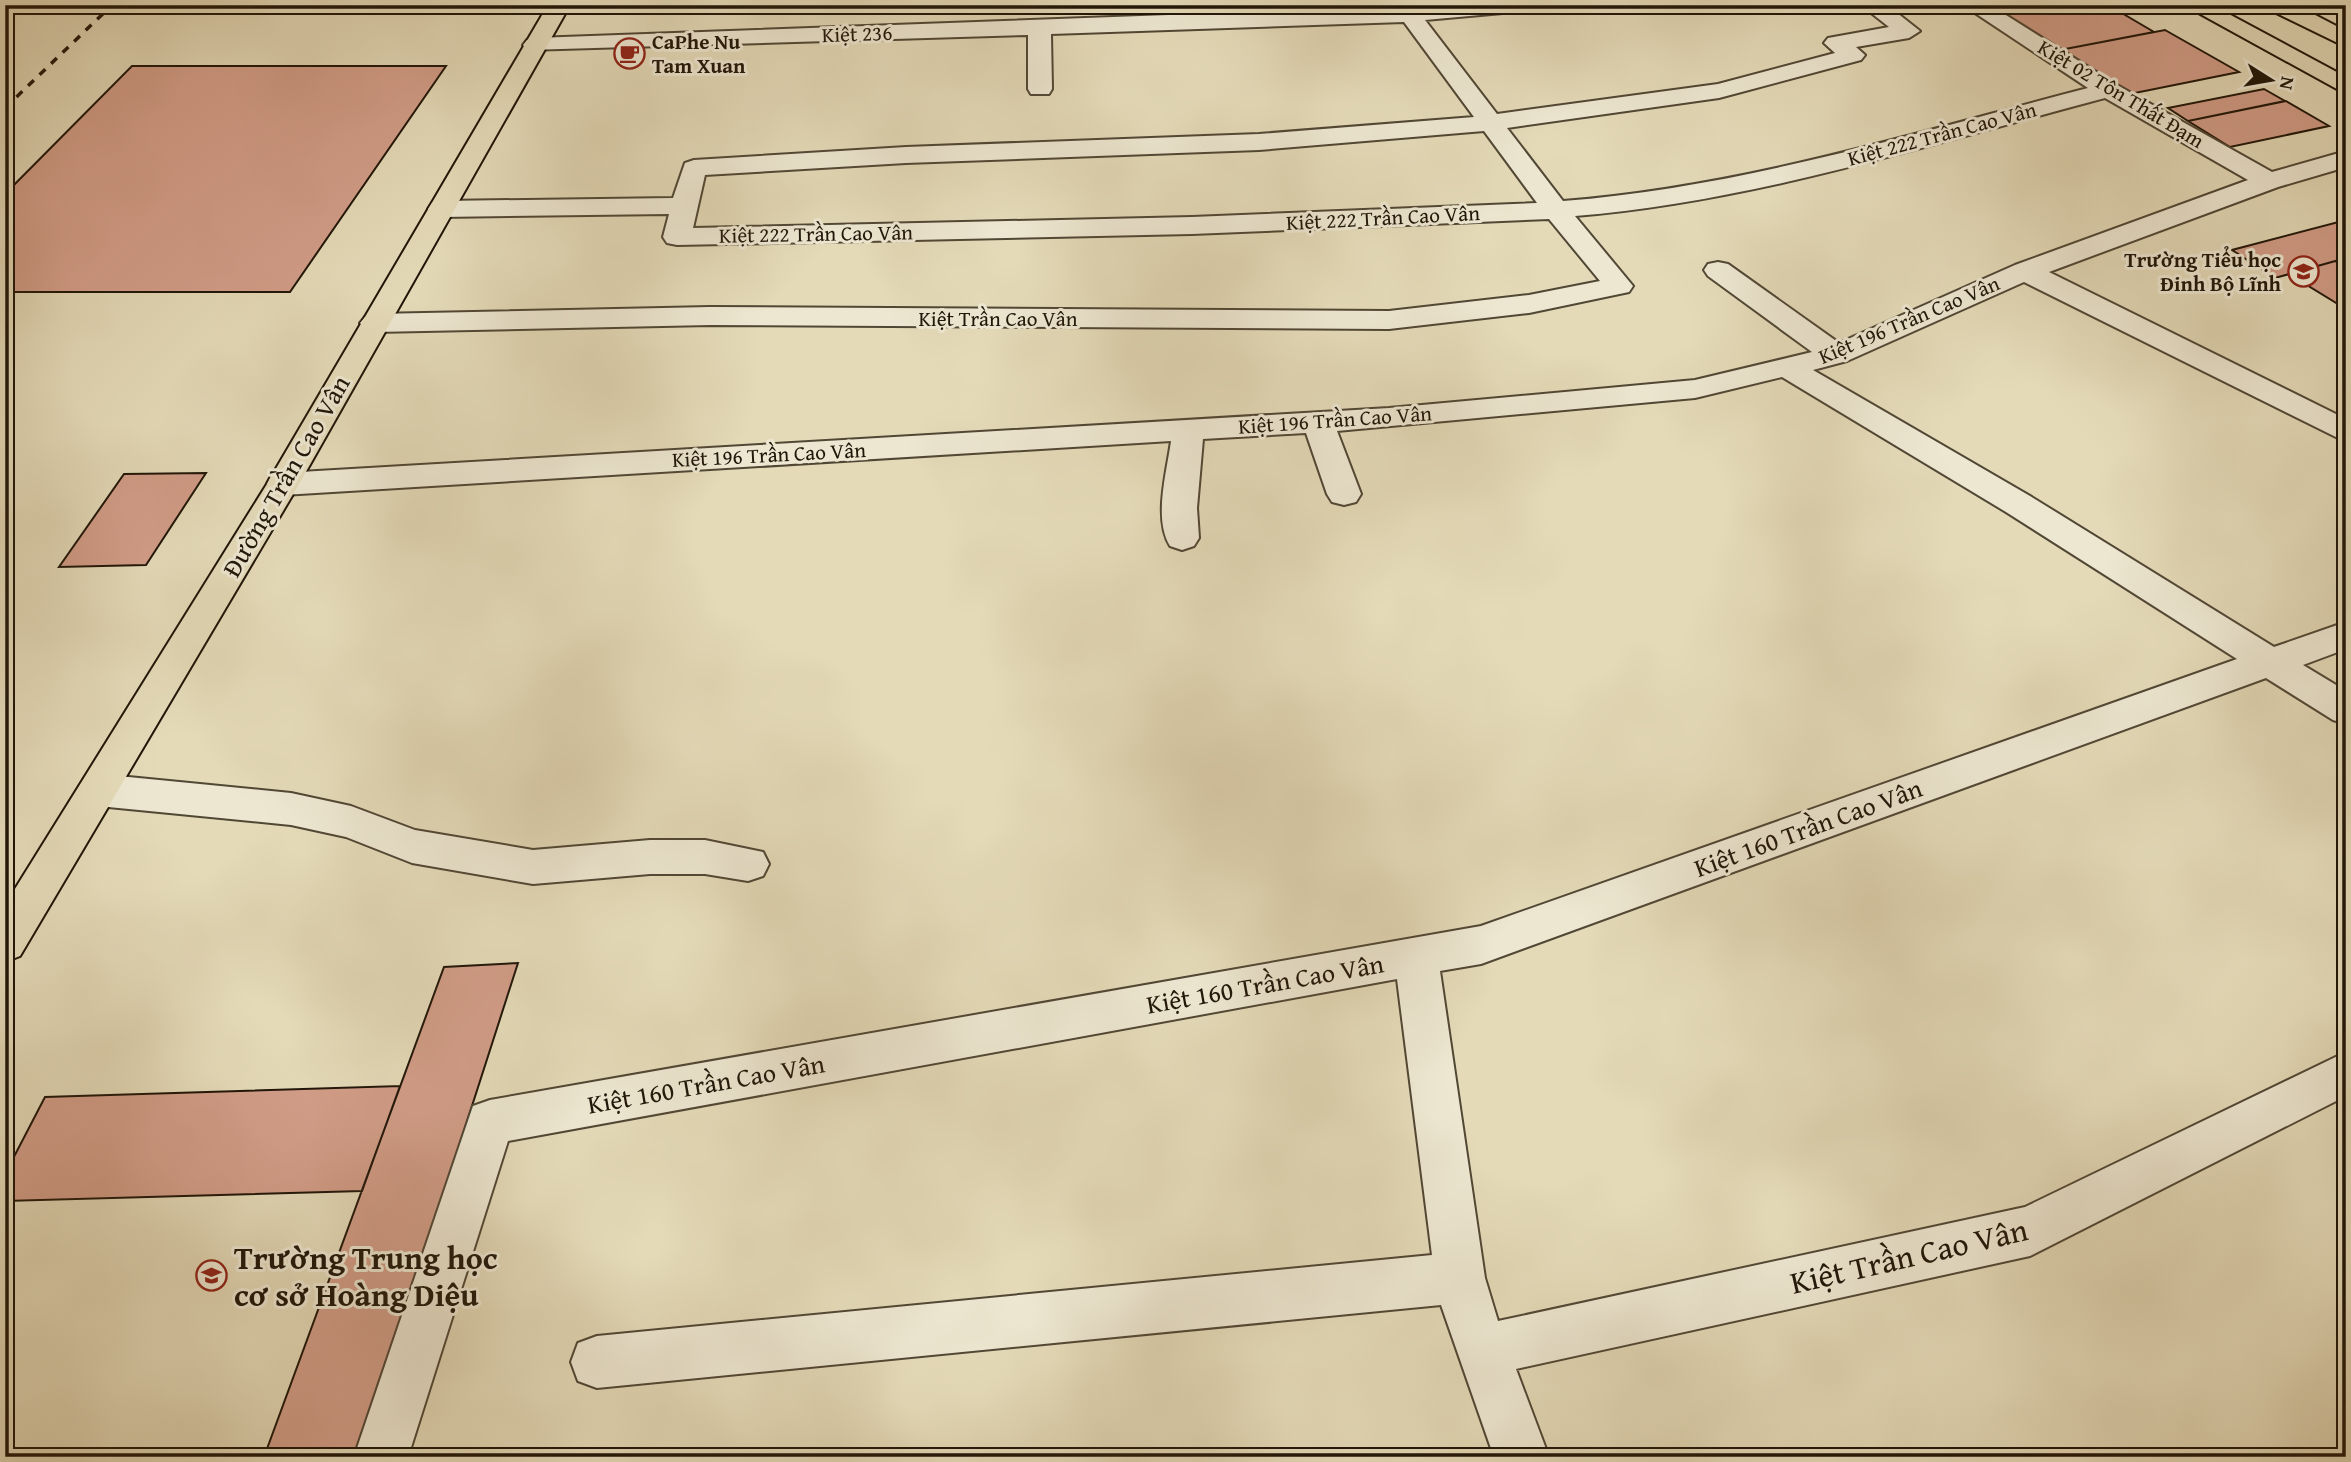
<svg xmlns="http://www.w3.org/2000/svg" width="2351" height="1462" viewBox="0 0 2351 1462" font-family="'Gentium Book Plus',serif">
  <rect width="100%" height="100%" fill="#e4dab8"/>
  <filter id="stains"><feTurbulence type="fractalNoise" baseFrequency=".00286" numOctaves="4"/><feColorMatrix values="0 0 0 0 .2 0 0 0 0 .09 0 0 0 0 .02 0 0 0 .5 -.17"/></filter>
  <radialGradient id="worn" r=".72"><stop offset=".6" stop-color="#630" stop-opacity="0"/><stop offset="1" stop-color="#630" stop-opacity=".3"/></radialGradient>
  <path fill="#d29d88" stroke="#201609" stroke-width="2" d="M 1987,5 L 2108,5 L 2154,32 L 2060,50 Z
    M 2165,30 L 2239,72 L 2130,94 L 2060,50 Z
    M 132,66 L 446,66 L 290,292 L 5,292 L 5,194 Z
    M 2264,89 L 2285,101 L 2188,121 L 2168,108 Z
    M 2286,101 L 2329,126 L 2230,147 L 2188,121 Z
    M 2346,220 L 2346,258 L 2275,278 L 2232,250 Z
    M 2335,261 L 2346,268 L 2346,309 L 2289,274 Z
    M 206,473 L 146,565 L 59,567 L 124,474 Z
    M 518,963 L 359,1457 L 264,1457 L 444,967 Z
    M 400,1086 L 362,1191 L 5,1201 L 5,1174 L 45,1097 Z"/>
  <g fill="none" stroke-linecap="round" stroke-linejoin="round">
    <defs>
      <path id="minor" d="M 1442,5 L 1525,5 L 1514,12 L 1425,20 L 1497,114 L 1718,84 L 1835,53 L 1824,43 L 1828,38 L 1889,27 L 1861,5 L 1887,5 L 1920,31 L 1909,38 L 1856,47 L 1865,55 L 1861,60 L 1719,98 L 1507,128 L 1563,201 C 1743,187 1914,133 2088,88 L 1963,5 L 1990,5 L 2117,85 L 2272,172 L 2346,151 L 2346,167 L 2278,187 L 2049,272 L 2346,419 L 2346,442 L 2024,282 L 1847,361 L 1813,370 L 2030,496 L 2274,647 L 2346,622 L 2346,649 L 2303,665 L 2346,691 L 2346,724 L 2333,720 L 2266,678 L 1481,964 L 1440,971 L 1485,1278 L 1498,1321 L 2025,1207 L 2346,1052 L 2346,1096 L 2030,1256 L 1516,1369 L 1549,1457 L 1494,1457 L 1441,1305 L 597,1388 L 578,1381 L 571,1362 L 578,1343 L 597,1336 L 1432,1255 L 1397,979 L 508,1141 L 408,1457 L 354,1457 L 473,1106 L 490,1100 L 1481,926 L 2237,659 L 2006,512 L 1782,377 L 1695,398 L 1337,431 L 1361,494 L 1356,502 L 1344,505 L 1332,502 L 1327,494 L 1306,433 L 1203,439 L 1197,508 L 1199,538 L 1194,546 L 1182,550 L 1170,546 C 1153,519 1167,471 1171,441 L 283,495 L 271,492 L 267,484 L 271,476 L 283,473 L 1389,408 L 1695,380 L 1812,352 L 1708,276 L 1704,270 L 1708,264 L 1718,262 L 1728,264 L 1839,343 L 2015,265 L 2248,180 L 2105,98 C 1930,144 1757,201 1575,216 L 1633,286 L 1629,292 L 1529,313 L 1389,329 L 710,325 L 375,332 L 365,329 L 360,323 L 365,317 L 375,314 L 710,307 L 1389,311 L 1529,295 L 1600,281 L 1549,219 L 1192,234 L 677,245 L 667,243 L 663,237 L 669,214 L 441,217 L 432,215 L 428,209 L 432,203 L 441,201 L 673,198 L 685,163 L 694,160 L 906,147 L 1259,134 L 1474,117 L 1404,22 L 1051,34 L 1052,89 L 1049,94 L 1031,94 L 1028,89 L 1028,35 L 527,50 L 523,45 L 527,40 L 535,38 ZM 1484,131 L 1537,203 L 1192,217 L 693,228 L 705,175 L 906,163 L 1259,150 Z
        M 98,774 L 291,793 L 351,806 L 415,830 L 533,850 L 650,840 L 705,840 L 763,852 L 769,864 L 763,876 L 748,881 L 705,874 L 650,874 L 533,884 L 412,863 L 346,837 L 291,825 L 98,806 L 84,801 L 78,790 L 84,779 Z"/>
      <path id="major" d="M 548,5 L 570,5 L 299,484 L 20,956 L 5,962 L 5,905 L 267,484 Z
        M 2184,5 L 2212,5 L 2346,77 L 2346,94 Z
        M 2267,5 L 2296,5 L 2346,31 L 2346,47 L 2270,10 Z"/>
    </defs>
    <use href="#minor" stroke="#514735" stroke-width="4"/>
    <use href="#major" stroke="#201609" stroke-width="4"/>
    <use href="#minor" fill="#ede7d1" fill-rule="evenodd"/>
    <use href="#major" fill="#e4dab8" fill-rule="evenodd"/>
    <path stroke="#201609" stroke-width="3.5" stroke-dasharray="8 8" stroke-linecap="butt" d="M 5,108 L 112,5"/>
  </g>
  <defs>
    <symbol id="cafe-ring" viewBox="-11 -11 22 22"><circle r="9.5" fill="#ede7d1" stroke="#8f2418" stroke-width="1.5"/><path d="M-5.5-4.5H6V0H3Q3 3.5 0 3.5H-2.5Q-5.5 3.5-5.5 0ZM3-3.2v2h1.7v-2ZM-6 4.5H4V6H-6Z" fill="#8f2418"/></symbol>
    <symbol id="school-ring" viewBox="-11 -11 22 22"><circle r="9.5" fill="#ede7d1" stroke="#8f2418" stroke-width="1.5"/><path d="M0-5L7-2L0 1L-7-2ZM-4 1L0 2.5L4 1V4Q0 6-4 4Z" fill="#8f2418"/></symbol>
  </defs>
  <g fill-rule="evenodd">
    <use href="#cafe-ring" x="612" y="36" width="35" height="35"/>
    <use href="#school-ring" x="2286" y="254" width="35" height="35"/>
    <use href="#school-ring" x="194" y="1258" width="35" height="35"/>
  </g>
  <g text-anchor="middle" stroke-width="6" stroke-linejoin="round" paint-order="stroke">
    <g font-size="21" fill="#201609" stroke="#ede7d1">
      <text transform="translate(857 34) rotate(-2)" y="7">Kiệt 236</text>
      <text transform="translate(2121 94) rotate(31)" y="7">Kiệt 02 Tôn Thất Đạm</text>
      <text transform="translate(1942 134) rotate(-15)" y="7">Kiệt 222 Trần Cao Vân</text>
      <text transform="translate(1383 218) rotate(-3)" y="7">Kiệt 222 Trần Cao Vân</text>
      <text transform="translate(816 234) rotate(-1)" y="7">Kiệt 222 Trần Cao Vân</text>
      <text x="998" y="326">Kiệt Trần Cao Vân</text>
      <text transform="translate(1909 320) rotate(-23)" y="7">Kiệt 196 Trần Cao Vân</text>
      <text transform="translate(1335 420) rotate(-4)" y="7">Kiệt 196 Trần Cao Vân</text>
      <text transform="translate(769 455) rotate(-3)" y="7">Kiệt 196 Trần Cao Vân</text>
    </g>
    <g font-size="21" font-weight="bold" fill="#201609" stroke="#ede7d1" text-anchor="start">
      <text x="652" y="49">CaPhe Nu<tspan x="652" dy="24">Tam Xuan</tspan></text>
      <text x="2281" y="267" text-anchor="end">Trường Tiểu học<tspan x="2281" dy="24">Đinh Bộ Lĩnh</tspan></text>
    </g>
    <g font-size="26" fill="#201609" stroke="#ede7d1">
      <text transform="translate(286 476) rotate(-60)" y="9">Đường Trần Cao Vân</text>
      <text transform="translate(1808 828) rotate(-20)" y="9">Kiệt 160 Trần Cao Vân</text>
      <text transform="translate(1265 984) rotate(-10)" y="9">Kiệt 160 Trần Cao Vân</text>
      <text transform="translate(706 1084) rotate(-10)" y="9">Kiệt 160 Trần Cao Vân</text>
    </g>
    <g font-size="32" fill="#201609" stroke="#ede7d1">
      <text transform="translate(1909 1256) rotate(-13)" y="11">Kiệt Trần Cao Vân</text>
    </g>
    <g font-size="32" font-weight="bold" fill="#201609" stroke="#ede7d1" text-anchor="start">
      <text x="234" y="1269">Trường Trung học<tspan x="234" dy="37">cơ sở Hoàng Diệu</tspan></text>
    </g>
  </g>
  <rect width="2351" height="1462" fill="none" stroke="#e4dab8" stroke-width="28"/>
  <rect x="7" y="7" width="2337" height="1448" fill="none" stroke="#201609" stroke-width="3.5"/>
  <rect x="14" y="14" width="2323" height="1434" fill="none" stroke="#201609" stroke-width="2"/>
  <g transform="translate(2271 80) rotate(101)" stroke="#ede7d1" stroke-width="5" paint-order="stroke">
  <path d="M0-5L12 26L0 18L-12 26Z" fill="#201609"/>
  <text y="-10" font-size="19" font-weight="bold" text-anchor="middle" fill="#201609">N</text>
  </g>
  <rect width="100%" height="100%" filter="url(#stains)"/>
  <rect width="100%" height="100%" fill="url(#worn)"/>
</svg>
